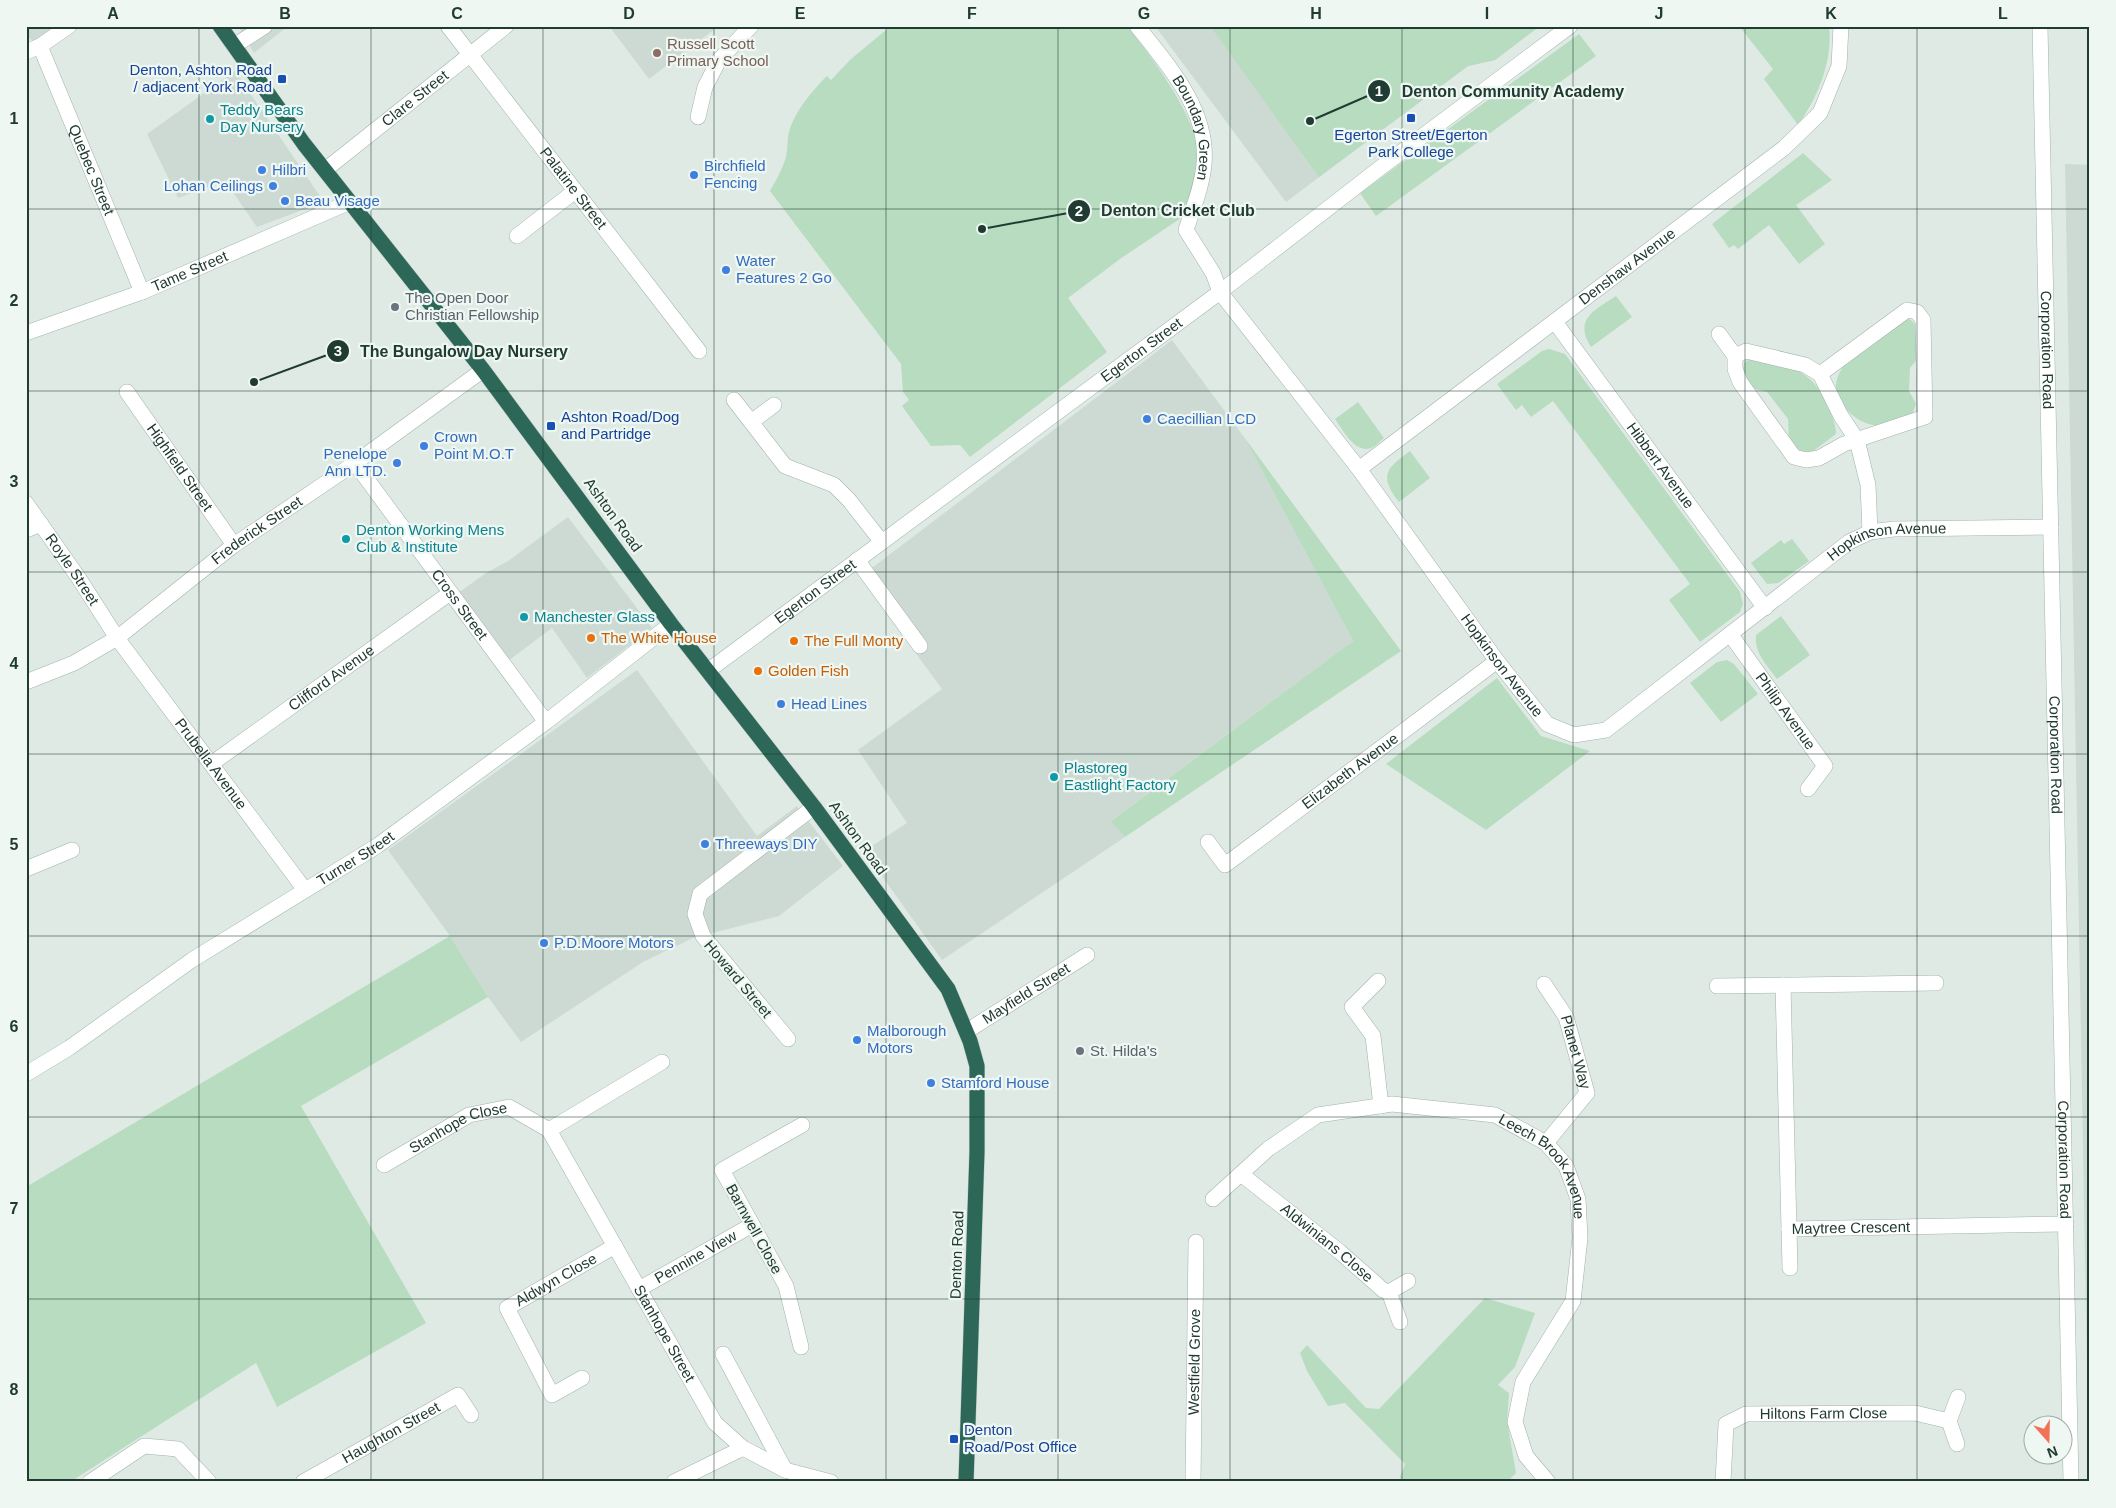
<svg xmlns="http://www.w3.org/2000/svg" width="2116" height="1508" viewBox="0 0 2116 1508" font-family="Helvetica,sans-serif">
  <rect width="100%" height="100%" fill="#dfeae5"/>
  <path fill="#cddad3" d="M 26,26 L 61,26 L 34,43 L 26,34 Z
    M 238,26 L 288,26 L 254,53 Z
    M 609,26 L 719,26 L 649,79 Z
    M 1155,26 L 1540,26 L 1495,60 L 1468,66 L 1286,202 Z
    M 235,71 L 324,202 L 257,227 L 225,181 L 178,198 L 147,134 Z
    M 2065,164 L 2090,165 L 2089,1477 Z
    M 1172,340 L 1244,437 L 1353,641 L 1112,820 L 1125,837 L 942,960 L 864,851 L 907,823 L 858,750 L 942,689 L 860,577 Z
    M 568,517 L 652,628 L 587,678 L 552,628 L 508,661 L 458,593 L 486,573 L 508,561 Z
    M 637,670 L 757,836 L 797,806 L 843,866 L 779,916 L 693,938 L 643,962 L 521,1042 L 488,997 L 450,936 L 388,850 Z"/>
  <path fill="#b8dcbf" d="M 891,26 L 1128,26 C 1151,58 1204,123 1198,164 C 1196,181 1189,199 1184,216 L 1120,259 L 1068,298 L 1107,352 L 970,457 L 960,445 L 931,446 L 902,406 L 909,400 L 903,392 L 901,364 L 770,191 C 777,178 785,166 787,151 C 788,145 787,138 789,132 C 795,111 812,91 827,76 L 831,80 L 851,59 Z
    M 1210,26 L 1540,26 L 1495,60 L 1468,66 L 1319,177 Z
    M 1739,26 L 1829,26 C 1833,61 1818,97 1798,125 L 1764,79 L 1773,69 Z
    M 1579,34 L 1596,56 L 1376,216 L 1360,193 Z
    M 1803,153 L 1832,180 L 1796,205 L 1825,244 L 1799,264 L 1769,225 L 1738,249 L 1734,245 L 1729,248 L 1712,224 Z
    M 1616,296 L 1632,317 L 1591,347 C 1573,319 1595,310 1616,296 Z
    M 1909,319 C 1922,326 1918,345 1918,358 L 1910,368 L 1909,391 L 1916,404 L 1912,415 C 1902,418 1892,424 1882,425 C 1862,428 1835,406 1836,385 C 1836,379 1839,373 1843,367 L 1902,322 Z
    M 1549,349 L 1565,354 L 1740,592 L 1743,604 L 1740,612 L 1700,642 L 1669,600 L 1690,584 L 1553,401 L 1531,417 L 1522,405 L 1516,410 L 1497,384 L 1542,351 Z
    M 1750,358 C 1787,367 1810,365 1827,405 C 1831,414 1836,423 1836,434 L 1812,452 L 1801,451 L 1789,441 L 1788,419 L 1767,392 L 1751,388 L 1743,371 L 1744,363 Z
    M 1358,402 L 1384,438 C 1380,441 1376,446 1371,448 C 1355,454 1343,430 1335,419 Z
    M 1244,437 L 1401,651 L 1125,837 L 1111,821 L 1353,641 Z
    M 1410,451 L 1430,478 L 1399,502 C 1379,476 1385,469 1410,451 Z
    M 1792,539 L 1809,561 L 1778,583 L 1767,584 L 1751,563 L 1781,540 L 1784,544 Z
    M 1781,616 L 1810,655 L 1777,679 C 1767,665 1754,653 1756,635 Z
    M 1727,660 L 1734,664 L 1758,694 L 1721,722 L 1690,683 L 1717,662 Z
    M 1497,678 L 1541,736 L 1590,751 L 1486,830 L 1386,764 Z
    M 450,936 L 488,997 L 301,1106 L 426,1323 L 277,1407 L 256,1363 L 70,1482 L 26,1482 L 26,1187 Z
    M 1485,1298 L 1535,1313 L 1515,1367 L 1498,1385 L 1509,1393 L 1507,1421 L 1516,1473 L 1507,1482 L 1402,1482 L 1400,1477 L 1405,1464 L 1345,1403 L 1328,1406 L 1307,1371 L 1300,1353 L 1307,1345 L 1366,1408 L 1379,1409 Z"/>
  <g fill="none" stroke-linecap="round" stroke-linejoin="round">
    <defs>
      <g id="street">
        <path id="s1" d="M 448,26 L 699,351"/>
        <path id="s2" d="M 1137,26 C 1168,65 1209,110 1204,164 C 1202,187 1193,208 1186,230 L 1213,273 L 1220,292 L 1359,469 L 1497,661 L 1547,724 L 1574,735 L 1606,730 L 1849,542 L 1870,532 L 1894,529 L 2051,527"/>
        <path id="s3" d="M 40,46 L 142,292"/>
        <path d="M 234,46 L 265,26"/>
        <path d="M 26,52 L 40,46 L 69,26"/>
        <path d="M 698,117 L 705,87 L 719,60 L 751,26"/>
        <path id="s4" d="M 325,170 L 506,26"/>
        <path d="M 517,236 L 575,191"/>
        <path id="s5" d="M 1555,322 L 1765,608"/>
        <path id="s6" d="M 26,333 L 142,292 L 350,202"/>
        <path d="M 1719,334 L 1735,356 L 1746,351 L 1805,365 L 1820,374 L 1841,416 L 1857,440 L 1868,485 L 1870,532"/>
        <path d="M 1735,356 L 1735,369 L 1740,382 L 1794,457 L 1806,460 L 1819,458 L 1844,444 L 1925,417 L 1923,320 L 1917,312 L 1907,310 L 1820,374"/>
        <path id="s7" d="M 127,392 L 234,545"/>
        <path d="M 734,400 L 785,466 L 834,485 L 849,500 L 881,541"/>
        <path d="M 751,422 L 774,405"/>
        <path id="s8" d="M 355,463 L 546,722"/>
        <path id="s9" d="M 1359,469 L 1784,148 L 1820,113 L 1839,66 L 1841,26"/>
        <path id="s10" d="M 26,503 L 78,577 L 117,638 L 305,890"/>
        <path d="M 26,530 L 41,524"/>
        <path d="M 857,560 L 920,646"/>
        <path id="s11" d="M 1730,634 L 1825,766 L 1808,789"/>
        <path id="s12" d="M 26,682 L 74,663 L 117,638 L 234,545 L 355,463 L 483,370"/>
        <path id="s13" d="M 211,764 L 450,593"/>
        <path id="s14" d="M 1208,842 L 1225,865 L 1497,661"/>
        <path d="M 26,869 L 72,850"/>
        <path d="M 1378,981 L 1352,1007 L 1373,1036 L 1381,1106"/>
        <path id="s15" d="M 1544,984 L 1566,1017 L 1587,1093 L 1546,1143"/>
        <path id="s16" d="M 1783,985 L 1789,1229 L 2066,1224"/>
        <path d="M 1717,986 L 1936,983"/>
        <path id="s17" d="M 967,1031 L 1087,955"/>
        <path d="M 788,1039 L 703,936 L 695,914 L 700,894 L 814,807"/>
        <path id="s18" d="M 549,1130 L 715,1423 L 743,1448 L 785,1470 L 831,1482"/>
        <path id="s19" d="M 384,1165 L 469,1115 L 509,1107 L 549,1130 L 662,1062"/>
        <path id="s20" d="M 1241,1174 L 1340,1252 L 1383,1290 L 1389,1292 L 1400,1322"/>
        <path id="s21" d="M 1213,1199 L 1268,1149 L 1318,1115 L 1392,1104 L 1495,1115 L 1546,1143 L 1566,1166 L 1578,1199 L 1580,1238 L 1573,1301 L 1523,1382 L 1515,1422 L 1526,1456 L 1548,1482"/>
        <path d="M 1789,1229 L 1790,1268"/>
        <path id="s22" d="M 639,1289 L 752,1225"/>
        <path d="M 1389,1292 L 1408,1281"/>
        <path d="M 801,1347 L 786,1286 L 722,1170 L 802,1125"/>
        <path d="M 723,1354 L 785,1470"/>
        <path id="s23" d="M 582,1378 L 552,1395 L 507,1308 L 615,1246"/>
        <path d="M 1957,1444 L 1949,1421 L 1958,1397"/>
        <path d="M 90,1482 L 144,1446 L 178,1449 L 209,1482"/>
        <path id="s24" d="M 303,1482 L 458,1395 L 471,1415"/>
        <path d="M 674,1482 L 743,1448"/>
        <path id="s25" d="M 1193,1482 L 1196,1242"/>
        <path id="s26" d="M 1723,1482 L 1726,1424 L 1746,1414 L 1915,1413 L 1949,1421"/>
      </g>
      <g id="secondary">
        <path id="s27" d="M 2040,26 L 2071,1482"/>
        <path id="s28" d="M 709,670 L 1220,292 L 1380,168 L 1570,26"/>
        <path id="s29" d="M 26,1074 L 69,1048 L 192,960 L 377,846 L 546,722 L 671,624"/>
      </g>
      <path id="highway" d="M 220,26 L 304,144 L 483,370 L 671,624 L 814,807 L 948,989 L 970,1041 L 977,1066 L 977,1152 L 966,1482"/>
    </defs>
    <use href="#street" stroke="#a2b2ac" stroke-width="16"/>
    <use href="#secondary" stroke="#9eb6ac" stroke-width="16"/>
    <use href="#highway" stroke="#bcc4c2" stroke-width="16"/>
    <use href="#street" stroke="#fff" stroke-width="15"/>
    <use href="#secondary" stroke="#fff" stroke-width="15"/>
    <use href="#highway" stroke="#2c6757" stroke-width="15"/>
  </g>
  <path fill="none" stroke="#203b32" stroke-width="1" stroke-opacity="0.55" d="M 199,26 L 199,1482M 371,26 L 371,1482M 543,26 L 543,1482M 714,26 L 714,1482M 886,26 L 886,1482M 1058,26 L 1058,1482M 1230,26 L 1230,1482M 1402,26 L 1402,1482M 1573,26 L 1573,1482M 1745,26 L 1745,1482M 1917,26 L 1917,1482M 26,209 L 2090,209M 26,391 L 2090,391M 26,572 L 2090,572M 26,754 L 2090,754M 26,936 L 2090,936M 26,1117 L 2090,1117M 26,1299 L 2090,1299"/>
  <circle fill="#8d6e63" stroke="#eff7f3" stroke-width="2" cx="657" cy="53" r="5"/>
  <g fill="#1a4fb4" stroke="#eff7f3" stroke-width="2">
    <rect x="277" y="74" width="10" height="10" rx="2.5"/>
    <rect x="1406" y="113" width="10" height="10" rx="2.5"/>
    <rect x="546" y="421" width="10" height="10" rx="2.5"/>
    <rect x="949" y="1434" width="10" height="10" rx="2.5"/>
  </g>
  <g fill="#0f9aa8" stroke="#eff7f3" stroke-width="2">
    <circle cx="210" cy="119" r="5"/>
    <circle cx="346" cy="539" r="5"/>
    <circle cx="524" cy="617" r="5"/>
    <circle cx="1054" cy="777" r="5"/>
  </g>
  <g fill="#3f7fe0" stroke="#eff7f3" stroke-width="2">
    <circle cx="262" cy="170" r="5"/>
    <circle cx="694" cy="175" r="5"/>
    <circle cx="273" cy="186" r="5"/>
    <circle cx="285" cy="201" r="5"/>
    <circle cx="726" cy="270" r="5"/>
    <circle cx="1147" cy="419" r="5"/>
    <circle cx="424" cy="446" r="5"/>
    <circle cx="397" cy="463" r="5"/>
    <circle cx="781" cy="704" r="5"/>
    <circle cx="705" cy="844" r="5"/>
    <circle cx="544" cy="943" r="5"/>
    <circle cx="857" cy="1040" r="5"/>
    <circle cx="931" cy="1083" r="5"/>
  </g>
  <g fill="#6b7280" stroke="#eff7f3" stroke-width="2">
    <circle cx="395" cy="307" r="5"/>
    <circle cx="1080" cy="1051" r="5"/>
  </g>
  <g fill="#e8710a" stroke="#eff7f3" stroke-width="2">
    <circle cx="591" cy="638" r="5"/>
    <circle cx="794" cy="641" r="5"/>
    <circle cx="758" cy="671" r="5"/>
  </g>
  <g text-anchor="middle" stroke-width="4.5" stroke-linejoin="round" paint-order="stroke">
    <g font-size="15" fill="#785e54" stroke="#eff7f3" text-anchor="start">
      <text x="667" y="49">Russell Scott<tspan x="667" dy="17">Primary School</tspan></text>
    </g>
    <g font-size="15" fill="#164399" stroke="#eff7f3" text-anchor="start">
      <text x="272" y="75" text-anchor="end">Denton, Ashton Road<tspan x="272" dy="17">/ adjacent York Road</tspan></text>
      <text x="1411" y="140" text-anchor="middle">Egerton Street/Egerton<tspan x="1411" dy="17">Park College</tspan></text>
      <text x="561" y="422">Ashton Road/Dog<tspan x="561" dy="17">and Partridge</tspan></text>
      <text x="964" y="1435">Denton<tspan x="964" dy="17">Road/Post Office</tspan></text>
    </g>
    <g font-size="15" fill="#203b32" stroke="#eff7f3">
      <text dy="5" stroke="none"><textPath href="#s4" startOffset="115">Clare Street</textPath></text>
      <text dy="5" stroke="none"><textPath href="#s2" startOffset="119">Boundary Green</textPath></text>
      <text dy="5" stroke="none"><textPath href="#s3" startOffset="134">Quebec Street</textPath></text>
      <text dy="5" stroke="none"><textPath href="#s1" startOffset="205">Palatine Street</textPath></text>
      <text dy="5" stroke="none"><textPath href="#s9" startOffset="336">Denshaw Avenue</textPath></text>
      <text dy="5" stroke="none"><textPath href="#s6" startOffset="175">Tame Street</textPath></text>
      <text dy="5" stroke="none"><textPath href="#s27" startOffset="324">Corporation Road</textPath></text>
      <text dy="5" stroke="none"><textPath href="#s28" startOffset="538">Egerton Street</textPath></text>
      <text dy="5" stroke="none"><textPath href="#s5" startOffset="178">Hibbert Avenue</textPath></text>
      <text dy="5" stroke="none"><textPath href="#s7" startOffset="92">Highfield Street</textPath></text>
      <text transform="translate(613 515) rotate(54)" y="5">Ashton Road</text>
      <text dy="5" stroke="none"><textPath href="#s12" startOffset="278">Frederick Street</textPath></text>
      <text dy="5" stroke="none"><textPath href="#s2" startOffset="1245">Hopkinson Avenue</textPath></text>
      <text dy="5" stroke="none"><textPath href="#s10" startOffset="81">Royle Street</textPath></text>
      <text dy="5" stroke="none"><textPath href="#s28" startOffset="132">Egerton Street</textPath></text>
      <text dy="5" stroke="none"><textPath href="#s8" startOffset="176">Cross Street</textPath></text>
      <text dy="5" stroke="none"><textPath href="#s2" startOffset="765">Hopkinson Avenue</textPath></text>
      <text dy="5" stroke="none"><textPath href="#s13" startOffset="148">Clifford Avenue</textPath></text>
      <text dy="5" stroke="none"><textPath href="#s11" startOffset="95">Philip Avenue</textPath></text>
      <text dy="5" stroke="none"><textPath href="#s27" startOffset="729">Corporation Road</textPath></text>
      <text dy="5" stroke="none"><textPath href="#s10" startOffset="320">Prubella Avenue</textPath></text>
      <text dy="5" stroke="none"><textPath href="#s14" startOffset="185">Elizabeth Avenue</textPath></text>
      <text transform="translate(858 838) rotate(54)" y="5">Ashton Road</text>
      <text dy="5" stroke="none"><textPath href="#s29" startOffset="394">Turner Street</textPath></text>
      <text transform="translate(738 979) rotate(50)" y="5">Howard Street</text>
      <text dy="5" stroke="none"><textPath href="#s17" startOffset="70">Mayfield Street</textPath></text>
      <text dy="5" stroke="none"><textPath href="#s15" startOffset="76">Planet Way</textPath></text>
      <text dy="5" stroke="none"><textPath href="#s19" startOffset="84">Stanhope Close</textPath></text>
      <text dy="5" stroke="none"><textPath href="#s27" startOffset="1134">Corporation Road</textPath></text>
      <text dy="5" stroke="none"><textPath href="#s21" startOffset="388">Leech Brook Avenue</textPath></text>
      <text dy="5" stroke="none"><textPath href="#s16" startOffset="306">Maytree Crescent</textPath></text>
      <text transform="translate(754 1229) rotate(61)" y="5">Barnwell Close</text>
      <text dy="5" stroke="none"><textPath href="#s20" startOffset="110">Aldwinians Close</textPath></text>
      <text transform="translate(957 1255) rotate(-88)" y="5">Denton Road</text>
      <text dy="5" stroke="none"><textPath href="#s22" startOffset="65">Pennine View</textPath></text>
      <text dy="5" stroke="none"><textPath href="#s23" startOffset="189">Aldwyn Close</textPath></text>
      <text dy="5" stroke="none"><textPath href="#s18" startOffset="234">Stanhope Street</textPath></text>
      <text dy="5" stroke="none"><textPath href="#s25" startOffset="120">Westfield Grove</textPath></text>
      <text dy="5" stroke="none"><textPath href="#s26" startOffset="158">Hiltons Farm Close</textPath></text>
      <text dy="5" stroke="none"><textPath href="#s24" startOffset="101">Haughton Street</textPath></text>
    </g>
    <g font-size="15" fill="#0d838f" stroke="#eff7f3" text-anchor="start">
      <text x="220" y="115">Teddy Bears<tspan x="220" dy="17">Day Nursery</tspan></text>
      <text x="356" y="535">Denton Working Mens<tspan x="356" dy="17">Club &amp; Institute</tspan></text>
      <text x="534" y="622">Manchester Glass</text>
      <text x="1064" y="773">Plastoreg<tspan x="1064" dy="17">Eastlight Factory</tspan></text>
    </g>
    <g font-size="15" fill="#366cbe" stroke="#eff7f3" text-anchor="start">
      <text x="704" y="171">Birchfield<tspan x="704" dy="17">Fencing</tspan></text>
      <text x="272" y="175">Hilbri</text>
      <text x="263" y="191" text-anchor="end">Lohan Ceilings</text>
      <text x="295" y="206">Beau Visage</text>
      <text x="736" y="266">Water<tspan x="736" dy="17">Features 2 Go</tspan></text>
      <text x="1157" y="424">Caecillian LCD</text>
      <text x="434" y="442">Crown<tspan x="434" dy="17">Point M.O.T</tspan></text>
      <text x="387" y="459" text-anchor="end">Penelope<tspan x="387" dy="17">Ann LTD.</tspan></text>
      <text x="791" y="709">Head Lines</text>
      <text x="715" y="849">Threeways DIY</text>
      <text x="554" y="948">P.D.Moore Motors</text>
      <text x="867" y="1036">Malborough<tspan x="867" dy="17">Motors</tspan></text>
      <text x="941" y="1088">Stamford House</text>
    </g>
    <g font-size="15" fill="#5b616d" stroke="#eff7f3" text-anchor="start">
      <text x="405" y="303">The Open Door<tspan x="405" dy="17">Christian Fellowship</tspan></text>
      <text x="1090" y="1056">St. Hilda's</text>
    </g>
    <g font-size="15" fill="#c56008" stroke="#eff7f3" text-anchor="start">
      <text x="601" y="643">The White House</text>
      <text x="804" y="646">The Full Monty</text>
      <text x="768" y="676">Golden Fish</text>
    </g>
  </g>
  <path fill="none" stroke="#203b32" stroke-width="2" d="M1310 121L1379 91M982 229L1079 211M254 382L338 351"/>
  <g fill="#203b32" stroke="#eff7f3" stroke-width="2">
    <circle cx="1310" cy="121" r="5"/>
    <circle cx="982" cy="229" r="5"/>
    <circle cx="254" cy="382" r="5"/>
    <circle cx="1379" cy="91" r="12"/>
    <circle cx="1079" cy="211" r="12"/>
    <circle cx="338" cy="351" r="12"/>
  </g>
  <g font-size="15" text-anchor="middle" font-weight="bold" fill="#fff">
    <text x="1379" y="96">1</text>
    <text x="1079" y="216">2</text>
    <text x="338" y="356">3</text>
  </g>
  <g font-size="16" text-anchor="middle" font-weight="bold" fill="#203b32" stroke="#eff7f3" stroke-width="4.5" stroke-linejoin="round" paint-order="stroke">
    <text x="1513" y="97">Denton Community Academy</text>
    <text x="1178" y="216">Denton Cricket Club</text>
    <text x="464" y="357">The Bungalow Day Nursery</text>
  </g>
  <rect width="2116" height="1508" fill="none" stroke="#eff7f3" stroke-width="55"/>
  <g transform="translate(2048 1440) rotate(160)"><circle r="24" fill="#eff7f3" stroke="#9caca6"/>
  <path d="M0-4L9 19L0 12L-9 19Z" fill="#f37155"/>
  <text y="-8" font-size="14" font-weight="bold" text-anchor="middle" fill="#203b32">N</text>
  </g>
  <rect x="28" y="28" width="2060" height="1452" fill="none" stroke="#203b32" stroke-width="2"/>
  <g font-size="16" text-anchor="middle" font-weight="bold" fill="#203b32">
    <text x="113" y="19">A</text>
    <text x="285" y="19">B</text>
    <text x="457" y="19">C</text>
    <text x="629" y="19">D</text>
    <text x="800" y="19">E</text>
    <text x="972" y="19">F</text>
    <text x="1144" y="19">G</text>
    <text x="1316" y="19">H</text>
    <text x="1487" y="19">I</text>
    <text x="1659" y="19">J</text>
    <text x="1831" y="19">K</text>
    <text x="2003" y="19">L</text>
    <text x="14" y="124">1</text>
    <text x="14" y="306">2</text>
    <text x="14" y="487">3</text>
    <text x="14" y="669">4</text>
    <text x="14" y="850">5</text>
    <text x="14" y="1032">6</text>
    <text x="14" y="1214">7</text>
    <text x="14" y="1395">8</text>
  </g>
</svg>
